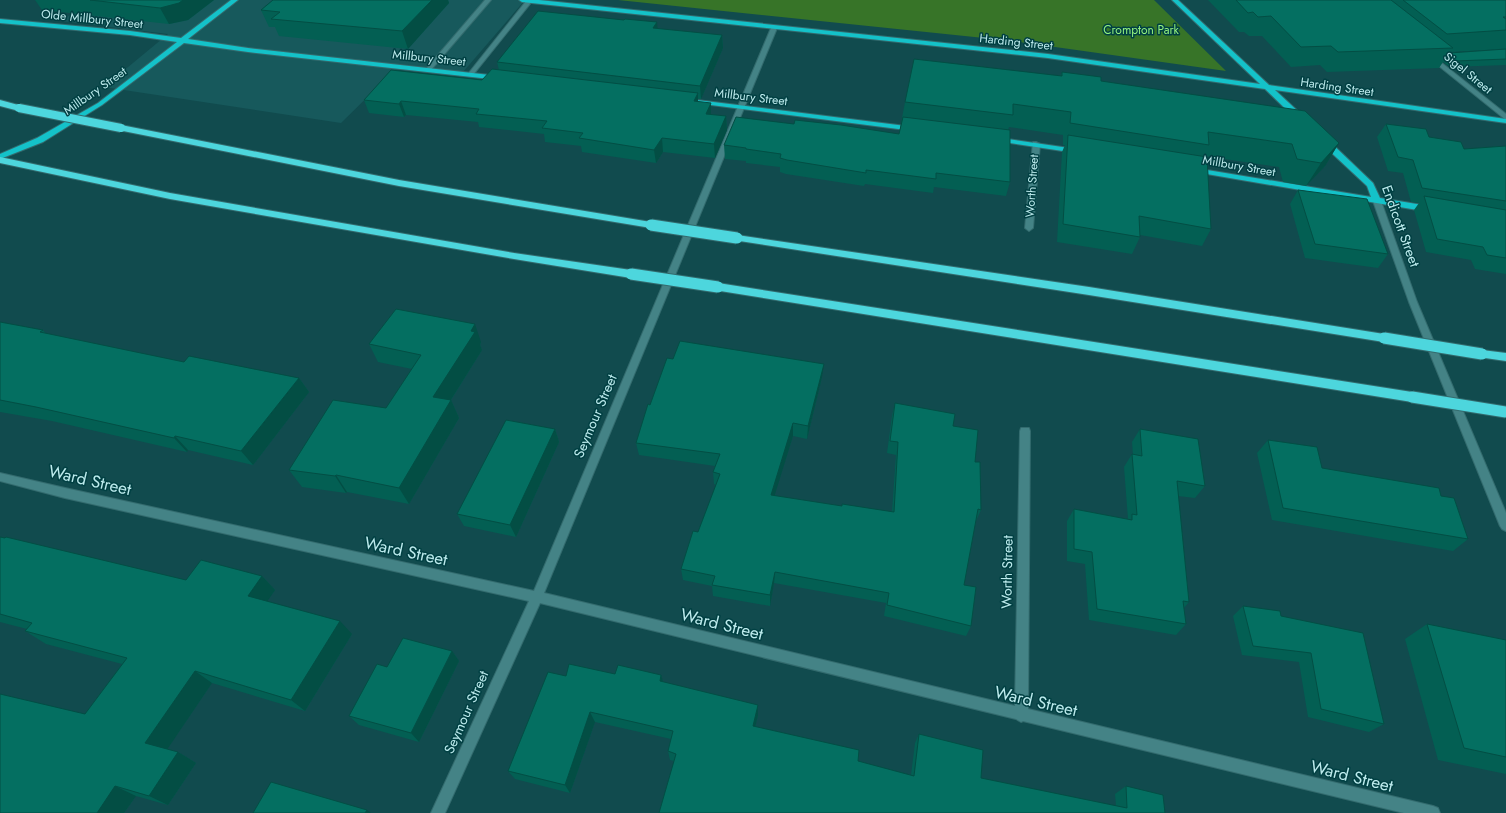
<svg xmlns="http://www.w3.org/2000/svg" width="1506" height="813" viewBox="0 0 1506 813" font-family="Jost,sans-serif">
  <rect width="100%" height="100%" fill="#114b4e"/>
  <path fill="#17595c" d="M 92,0 L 525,0 L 463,72 L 401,64 L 341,123 L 104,87 L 168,34 L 61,21 Z"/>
  <path fill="#377428" d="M 618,0 L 1154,0 L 1226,71 L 1013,41 Z"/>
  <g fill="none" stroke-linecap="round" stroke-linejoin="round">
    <defs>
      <path id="minor" d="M 485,0 L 491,0 L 430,71 L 426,71 L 426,69 Z
        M 527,0 L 533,0 L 472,76 L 468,76 L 468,74 Z
        M 774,26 L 777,28 L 544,593 L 1015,706 L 1020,431 L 1021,428 L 1029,428 L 1030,431 L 1028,709 L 1433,806 L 1438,808 L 1440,813 L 1404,813 L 1023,721 L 1021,722 L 1016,719 L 540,603 L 445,813 L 431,813 L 529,601 L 65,498 L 0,481 L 0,473 L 65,488 L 534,591 L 771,28 Z
        M 1429,56 L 1433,56 L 1506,114 L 1506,120 L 1429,58 Z
        M 1033,142 L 1036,142 L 1040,144 L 1033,228 L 1029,231 L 1025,228 Z
        M 1374,199 L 1377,199 L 1381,201 L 1417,302 L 1506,513 L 1506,531 L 1502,529 L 1500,526 L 1409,302 L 1373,201 Z"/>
      <path id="major" d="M 231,0 L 238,0 L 188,39 L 248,48 L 499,76 L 502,78 L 499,80 L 248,52 L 184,43 L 102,105 L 43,142 L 0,159 L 0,154 L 37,138 L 98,103 L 177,42 L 130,35 L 0,23 L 0,19 L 130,31 L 181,38 Z
        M 519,0 L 539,0 L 1048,54 L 1260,84 L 1172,0 L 1178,0 L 1269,85 L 1506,119 L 1506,123 L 1275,90 L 1302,115 L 1303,117 L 1299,119 L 1296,119 L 1265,89 L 1048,58 L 522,2 Z
        M 697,100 L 914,127 L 918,129 L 914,131 L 695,103 L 693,102 Z
        M 994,137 L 1076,149 L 1080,151 L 1076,153 L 997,141 L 994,141 Z
        M 1322,140 L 1328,140 L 1373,183 L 1380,198 L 1429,206 L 1433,209 L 1429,212 L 1195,172 L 1191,170 L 1195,168 L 1371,197 L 1367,186 L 1322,144 Z"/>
      <path id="highway" d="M 0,100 L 22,106 L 23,108 L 19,111 L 0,106 Z
        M 121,125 L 399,180 L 651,222 L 656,225 L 651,228 L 399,186 L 118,130 L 117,128 L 118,126 Z
        M 0,157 L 170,193 L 514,253 L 631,270 L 635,272 L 636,274 L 635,276 L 631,278 L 514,259 L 170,199 L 0,163 Z
        M 737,235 L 1089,287 L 1384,334 L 1388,335 L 1390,338 L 1388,341 L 1384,342 L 1089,295 L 733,240 L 732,238 Z
        M 718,283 L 1412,392 L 1416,394 L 1418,397 L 1416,400 L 1412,402 L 714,290 L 713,287 L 714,284 Z
        M 1482,350 L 1506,353 L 1506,361 L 1478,357 L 1476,354 L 1478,351 Z"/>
    </defs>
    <use href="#minor" stroke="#336b6e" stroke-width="2"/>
    <use href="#major" stroke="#336b6e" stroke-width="2"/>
    <use href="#highway" stroke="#336b6e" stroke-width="2"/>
    <use href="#minor" fill="#448386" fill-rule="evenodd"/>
    <use href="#major" fill="#14c2c9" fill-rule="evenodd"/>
    <use href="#highway" fill="#4dd6dd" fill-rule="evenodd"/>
    <defs>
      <path id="highway-bridge-far1" d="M 19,108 L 121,128"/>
      <path id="highway-bridge" d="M 651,225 L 737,238
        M 631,274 L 718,287
        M 1384,338 L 1482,354
        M 1412,397 L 1506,412"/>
    </defs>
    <use href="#highway-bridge-far1" stroke="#336b6e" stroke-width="10" stroke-linecap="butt"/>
    <use href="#highway-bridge" stroke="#336b6e" stroke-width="13" stroke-linecap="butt"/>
    <use href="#highway-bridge-far1" stroke="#4dd6dd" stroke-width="8"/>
    <use href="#highway-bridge" stroke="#4dd6dd" stroke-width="11"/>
  </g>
  <path fill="#035f53" d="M 35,0 L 214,0 L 188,20 L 169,24 L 42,10 Z
    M 273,0 L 448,0 L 449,3 L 408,49 L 279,36 L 275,27 L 269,27 L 261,10 Z
    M 1208,0 L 1506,0 L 1506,49 L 1450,52 L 1449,53 L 1506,49 L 1506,65 L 1450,67 L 1443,62 L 1439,68 L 1327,72 L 1320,65 L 1291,67 L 1262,36 L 1249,36 L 1244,32 L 1239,32 Z
    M 624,20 L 657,22 L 657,29 L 722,35 L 723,48 L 701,99 L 698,99 L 698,101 L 711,115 L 726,116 L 727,130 L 715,158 L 663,152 L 656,163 L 582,152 L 581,146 L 545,142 L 544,134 L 479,127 L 478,122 L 406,115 L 404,117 L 369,113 L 364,100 L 482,80 L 499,70 L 497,62 Z
    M 1062,72 L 1101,81 L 1339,143 L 1325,166 L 1306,186 L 1283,182 L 1279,167 L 1204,156 L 1204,157 L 1211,229 L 1202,246 L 1140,235 L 1140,237 L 1132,254 L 1057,242 L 1062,152 L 1065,145 L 1063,145 L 1063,135 L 1009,127 L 1008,130 L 1010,182 L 1006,196 L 934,187 L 933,193 L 865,184 L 864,186 L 786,174 L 780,172 L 780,167 L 746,163 L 746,161 L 725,159 L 724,145 L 794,124 L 899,134 L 905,102 L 1060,76 Z
    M 1386,124 L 1464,149 L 1506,146 L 1506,274 L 1475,269 L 1471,260 L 1426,252 L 1414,210 L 1419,203 L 1411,202 L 1403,173 L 1388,171 L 1377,137 Z
    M 1298,190 L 1388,254 L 1378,268 L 1305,258 L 1290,204 Z
    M 0,322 L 43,330 L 46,334 L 184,362 L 299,378 L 309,392 L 253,465 L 188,450 L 187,452 L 52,421 L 0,412 Z
    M 481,342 L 480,345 L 482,350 L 451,400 L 459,418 L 409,504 L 347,492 L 346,493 L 302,487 L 289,470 L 386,408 L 412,369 L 378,362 L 369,344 Z
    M 822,377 L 807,439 L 793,436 L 774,496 L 842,506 L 892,512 L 896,455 L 887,453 L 892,416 L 895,403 L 953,426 L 975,462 L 981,510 L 976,521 L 964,585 L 971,626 L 966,636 L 884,616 L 886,603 L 774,583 L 770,606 L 713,596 L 712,586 L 683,580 L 681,569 L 698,532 L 716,485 L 714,484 L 713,472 L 715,466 L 639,455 L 636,443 L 650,405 Z
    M 555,429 L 559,442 L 516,537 L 464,526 L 457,514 Z
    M 1140,429 L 1205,486 L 1195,498 L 1178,496 L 1189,602 L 1184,608 L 1186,624 L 1176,635 L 1089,620 L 1085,564 L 1067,561 L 1067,521 L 1074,509 L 1128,519 L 1124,467 L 1132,454 L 1133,455 L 1132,442 Z
    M 1268,440 L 1322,468 L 1441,496 L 1468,539 L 1453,551 L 1272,520 L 1257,453 Z
    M 0,537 L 186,580 L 262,576 L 275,590 L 267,601 L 352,634 L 305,711 L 212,683 L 167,749 L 178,752 L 196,763 L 168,805 L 136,796 L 124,813 L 85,714 L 122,664 L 46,644 L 25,631 L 27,629 L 0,622 Z
    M 1243,606 L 1281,616 L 1384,724 L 1369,732 L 1308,717 L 1299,662 L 1242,655 L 1233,616 Z
    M 1427,624 L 1506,640 L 1506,774 L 1438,760 L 1405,639 Z
    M 452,651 L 459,661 L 419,742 L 359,725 L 349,716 L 387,667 Z
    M 615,674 L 661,675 L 663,682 L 758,715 L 755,727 L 858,761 L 911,775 L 915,743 L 919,734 L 981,778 L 1116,806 L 1115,794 L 1126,786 L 1165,813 L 674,761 L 670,760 L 668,751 L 671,739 L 595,722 L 570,793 L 515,779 L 508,771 L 566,676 Z"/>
  <path fill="#034e44" d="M 183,0 L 214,0 L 188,20 L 169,24 L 160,8 Z
    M 432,0 L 448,0 L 449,3 L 408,49 L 402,31 Z
    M 657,22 L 658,34 L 653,28 Z
    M 722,35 L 723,48 L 701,99 L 700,86 Z
    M 698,93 L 698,106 L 694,101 Z
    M 401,101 L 406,115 L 404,117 L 399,104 Z
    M 711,103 L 711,116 L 706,114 Z
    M 726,116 L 727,130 L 715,158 L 714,144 Z
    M 662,138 L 663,152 L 656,163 L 654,150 Z
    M 1339,143 L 1325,166 L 1306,186 L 1321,163 Z
    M 475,324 L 481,342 L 480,345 L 482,350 L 442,414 L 433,397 Z
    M 824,364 L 822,377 L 807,439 L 808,426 Z
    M 299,378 L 309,392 L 253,465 L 241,451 Z
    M 451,400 L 459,418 L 409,504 L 399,488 Z
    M 793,423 L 793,436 L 771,507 L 771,495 Z
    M 555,429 L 559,442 L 516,537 L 510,525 Z
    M 175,436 L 188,450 L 187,452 L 174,438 Z
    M 336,475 L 347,492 L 346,493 L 335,476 Z
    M 775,572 L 774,583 L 770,606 L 770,595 Z
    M 262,576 L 275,590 L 262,609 L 248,596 Z
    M 340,621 L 352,634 L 305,711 L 291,700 Z
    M 452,651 L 459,661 L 419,742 L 411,733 Z
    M 195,671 L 212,683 L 164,754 L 145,743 Z
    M 661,675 L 664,685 L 660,681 Z
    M 758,705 L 758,715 L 753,736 L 753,726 Z
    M 590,712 L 595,722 L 570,793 L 565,785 Z
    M 178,752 L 196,763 L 168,805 L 149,796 Z
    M 115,786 L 136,796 L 124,813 L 97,813 Z
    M 367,810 L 371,813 L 365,813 Z"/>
  <path fill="#046f61" stroke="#034e44" d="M 90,0 L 183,0 L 179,3 L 160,8 Z
    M 273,0 L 432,0 L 402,31 L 271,19 L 280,12 L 261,10 Z
    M 1236,0 L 1391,0 L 1453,48 L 1338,52 L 1331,46 L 1301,47 L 1271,16 L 1258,17 L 1253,12 L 1248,13 Z
    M 1403,0 L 1506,0 L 1506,17 L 1503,17 L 1506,19 L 1506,30 L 1447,34 Z
    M 538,11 L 624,20 L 625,19 L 657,22 L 653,28 L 722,35 L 700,86 L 497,62 Z
    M 1506,49 L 1506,59 L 1455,61 L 1448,55 L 1449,53 Z
    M 914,59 L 1062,76 L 1062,72 L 1101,77 L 1101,81 L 1305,111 L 1339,143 L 1321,163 L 1297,159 L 1292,144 L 1208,132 L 1209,145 L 1070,123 L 1071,112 L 1013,104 L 1013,115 L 905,102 Z
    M 492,69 L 698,93 L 694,101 L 711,103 L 706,114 L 726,116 L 714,144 L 662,138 L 654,150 L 579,138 L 583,133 L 542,128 L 547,121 L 476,114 L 479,109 L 401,101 L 399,104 L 364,100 L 391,70 L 482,80 Z
    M 736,117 L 794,124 L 795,120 L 841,125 L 899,134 L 903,117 L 1010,130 L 1010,182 L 936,173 L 936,179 L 866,170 L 866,173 L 787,160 L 780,158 L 781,154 L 746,149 L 746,148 L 724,145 Z
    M 1386,124 L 1426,129 L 1429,137 L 1461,142 L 1464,149 L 1506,146 L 1506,201 L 1422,188 L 1413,160 L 1398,157 Z
    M 1068,135 L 1207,157 L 1211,229 L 1139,216 L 1140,237 L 1063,224 Z
    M 1298,190 L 1367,199 L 1388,254 L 1315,244 Z
    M 1424,196 L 1506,210 L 1506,258 L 1487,255 L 1483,247 L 1437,239 Z
    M 396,309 L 475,324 L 471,331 L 475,332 L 433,397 L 451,400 L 399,488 L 336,475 L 335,476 L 289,470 L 333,400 L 386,408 L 421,355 L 369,344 Z
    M 0,322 L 43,330 L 40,332 L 184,362 L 189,356 L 299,378 L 241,451 L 175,436 L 174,438 L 36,407 L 0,400 Z
    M 680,341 L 824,364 L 808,426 L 793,423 L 771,495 L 842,506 L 842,504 L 894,512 L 898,442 L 890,441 L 895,403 L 955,414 L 953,426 L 978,430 L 975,462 L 980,462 L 981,510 L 978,509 L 964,585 L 976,587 L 971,626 L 887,605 L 889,593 L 775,572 L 770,595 L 712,585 L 715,576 L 681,569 L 693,531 L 698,532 L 720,474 L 713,472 L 720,454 L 636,443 L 648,404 L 650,405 L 667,358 L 673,359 Z
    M 506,420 L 555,429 L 510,525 L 457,514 Z
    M 1140,429 L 1198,439 L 1205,486 L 1177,481 L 1189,602 L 1183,601 L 1186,624 L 1097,609 L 1092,552 L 1074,549 L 1074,509 L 1132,520 L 1132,514 L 1137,515 L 1132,454 L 1142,456 Z
    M 1268,440 L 1317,447 L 1322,468 L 1439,488 L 1441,496 L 1454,498 L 1468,539 L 1283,508 Z
    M 0,537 L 5,538 L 6,537 L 186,580 L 201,560 L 262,576 L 248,596 L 340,621 L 291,700 L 195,671 L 145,743 L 178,752 L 149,796 L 115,786 L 97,813 L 0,813 L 0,694 L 85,714 L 127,658 L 25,631 L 32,623 L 0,614 Z
    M 1243,606 L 1280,611 L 1281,616 L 1363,633 L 1384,724 L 1321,709 L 1311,653 L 1253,646 Z
    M 1427,624 L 1506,640 L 1506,757 L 1464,748 Z
    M 403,638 L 452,651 L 411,733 L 349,716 L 377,664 L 387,667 Z
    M 569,664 L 615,674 L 618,665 L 661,675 L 660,681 L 758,705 L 753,726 L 859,750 L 858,761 L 914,776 L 919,734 L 983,750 L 981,778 L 1127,808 L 1126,786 L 1163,795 L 1165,813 L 659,813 L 676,754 L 668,751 L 673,731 L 590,712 L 565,785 L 508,771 L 548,672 L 566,676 Z
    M 271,782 L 367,810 L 365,813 L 253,813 Z"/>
  <g text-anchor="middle" stroke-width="3" stroke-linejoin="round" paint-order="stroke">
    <g font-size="12" fill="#bdebed" stroke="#014043">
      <text transform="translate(92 19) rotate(6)" y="4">Olde Millbury Street</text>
      <text transform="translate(1016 42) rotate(6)" y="4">Harding Street</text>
      <text transform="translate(429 58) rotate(6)" y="4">Millbury Street</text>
      <text transform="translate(1468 73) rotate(39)" y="4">Sigel Street</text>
      <text transform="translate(1337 87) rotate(8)" y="4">Harding Street</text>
      <text transform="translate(95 91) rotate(-35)" y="4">Millbury Street</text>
      <text transform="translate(751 97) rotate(7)" y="4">Millbury Street</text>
      <text transform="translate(1239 166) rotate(10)" y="4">Millbury Street</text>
      <text transform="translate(1032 186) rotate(-86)" y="4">Worth Street</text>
    </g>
    <g font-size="12" fill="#94f27e" stroke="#014043">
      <text x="1141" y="34">Crompton Park</text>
    </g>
    <g font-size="14" fill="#bdebed" stroke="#014043">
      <text transform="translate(1401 226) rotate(70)" y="5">Endicott Street</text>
      <text transform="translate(595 416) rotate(-67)" y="5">Seymour Street</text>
      <text transform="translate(1007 572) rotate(-89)" y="5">Worth Street</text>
      <text transform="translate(466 712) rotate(-66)" y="5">Seymour Street</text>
    </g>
    <g font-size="17" fill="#bdebed" stroke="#014043">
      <text transform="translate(90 480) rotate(13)" y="6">Ward Street</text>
      <text transform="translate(406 551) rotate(12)" y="6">Ward Street</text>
      <text transform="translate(722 624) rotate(14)" y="6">Ward Street</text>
      <text transform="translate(1036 701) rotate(13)" y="6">Ward Street</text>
      <text transform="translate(1352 776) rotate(14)" y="6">Ward Street</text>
    </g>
  </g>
</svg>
